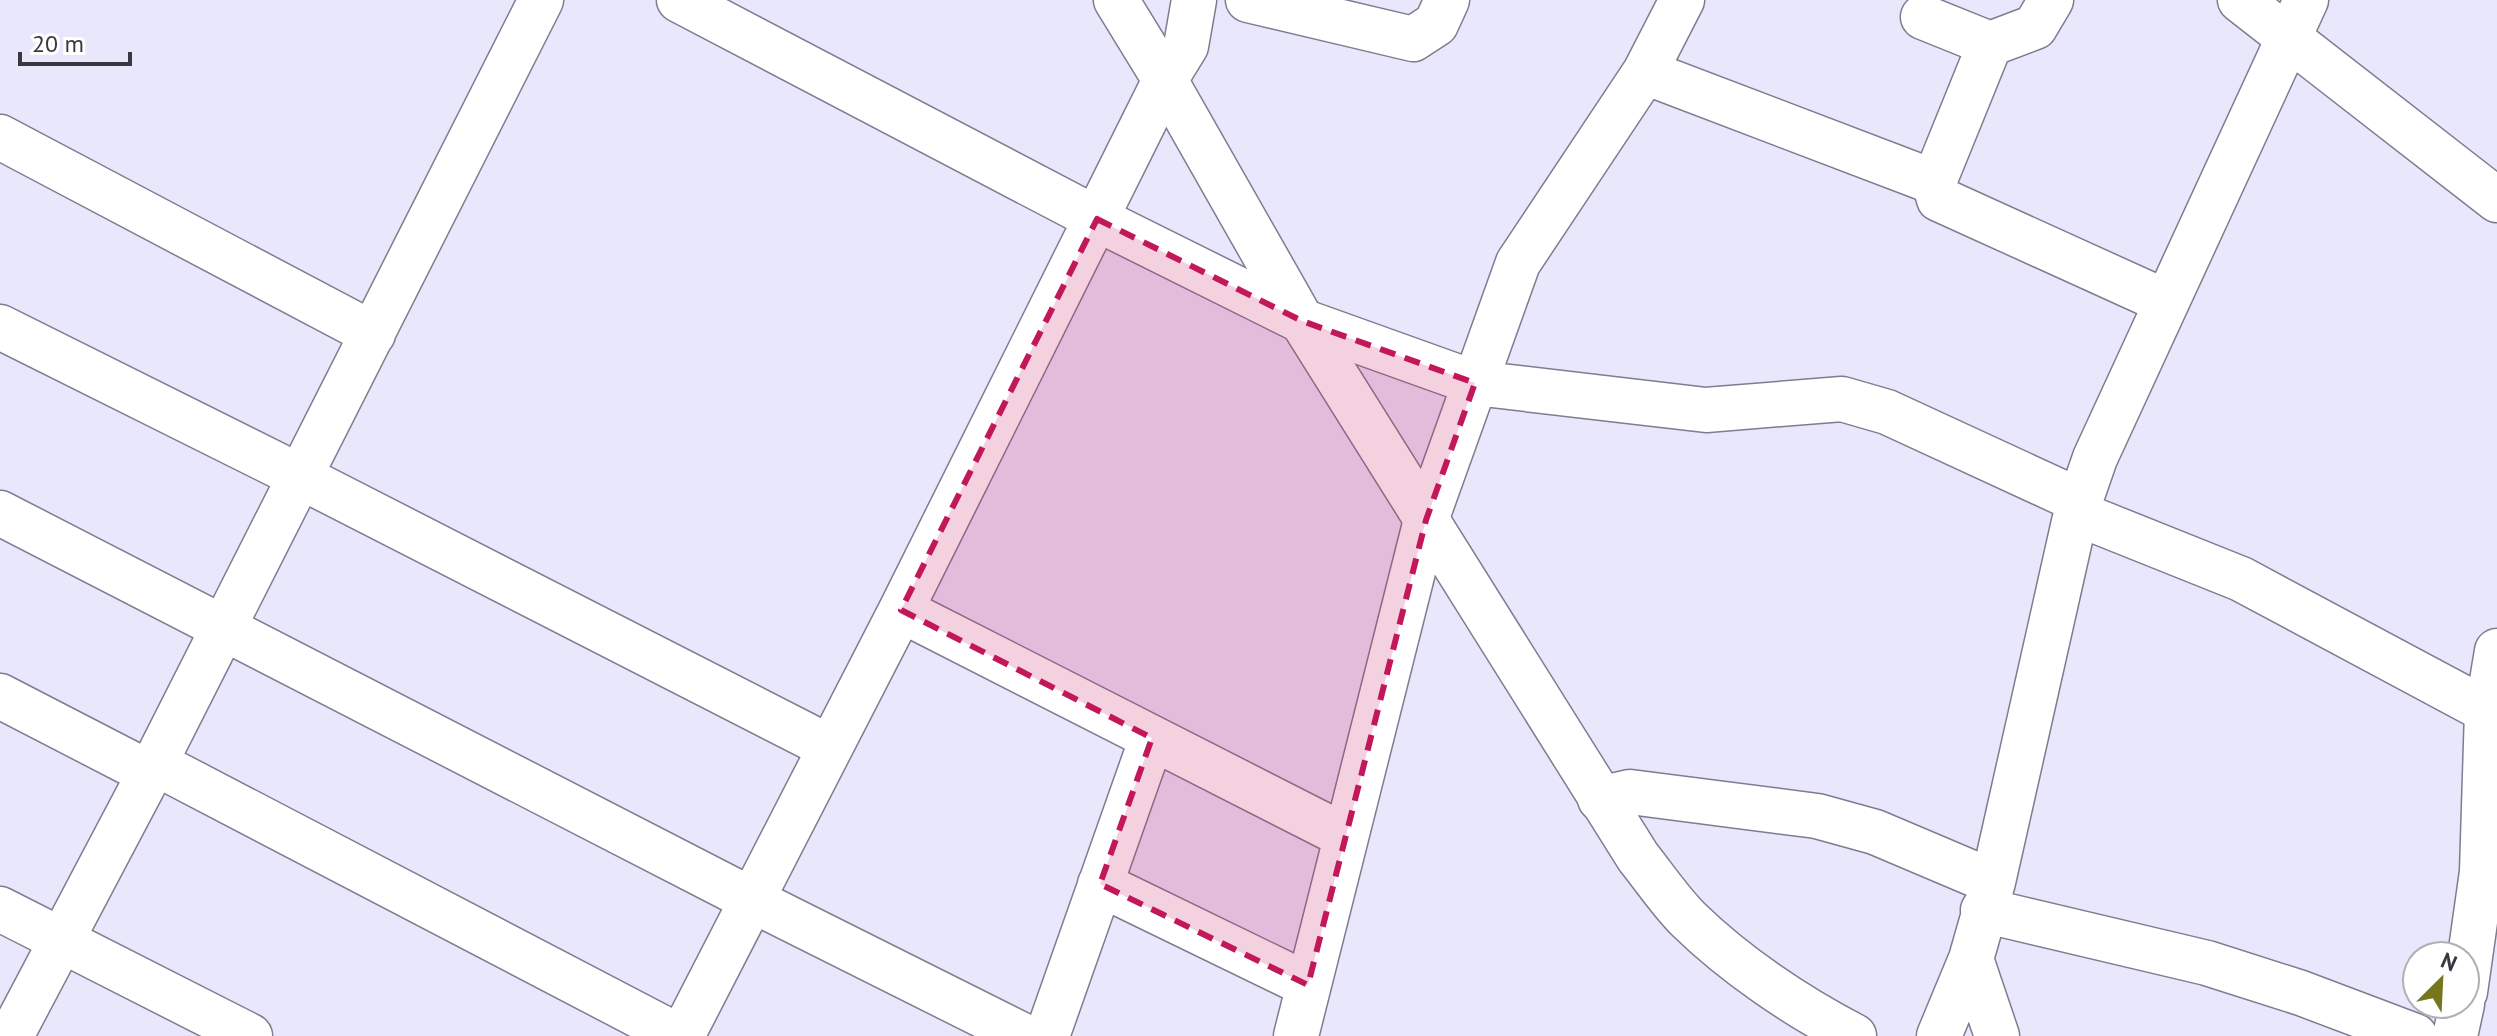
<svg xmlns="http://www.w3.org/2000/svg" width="2497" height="1036" viewBox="0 0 2497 1036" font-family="'PT Sans',sans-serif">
  <rect width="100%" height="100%" fill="#e9e7fc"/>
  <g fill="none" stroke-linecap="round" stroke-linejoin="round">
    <defs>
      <path id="street" d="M 679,0 L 1097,219 L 1302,321 L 1475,383 L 1706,410 L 1842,399 L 1887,412 L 2080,501
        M 1248,0 L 1413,39 L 1436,24 L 1447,0
        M 2240,0 L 2497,200
        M 1923,17 L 1990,44 L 2035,27 L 2051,0
        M 1645,72 L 1934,182 L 1939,199 L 2166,302
        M 0,137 L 373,334
        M 1934,182 L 1990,44
        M 0,327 L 301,477 L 829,747
        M 0,513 L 752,900 L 1024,1036
        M 2076,513 L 2241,579 L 2497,716
        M 901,610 L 1345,836
        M 0,696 L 149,773
        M 155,763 L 678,1036
        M 1600,799 L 1630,792 L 1817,816 L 1875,832 L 1993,882
        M 1100,884 L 1308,985
        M 0,909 L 250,1036
        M 1983,910 L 2207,963 L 2301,993 L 2415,1036
        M 1971,959 L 1997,1036
        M 2465,992 L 2482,872 L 2487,711 L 2497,651
        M 11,1036 L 155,763 L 541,0
        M 682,1036 L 901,610 L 1165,80 L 1186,46 L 1194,0
        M 1047,1036 L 1152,738
        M 1296,1036 L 1426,520 L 1518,263 L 1645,72 L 1682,0
        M 1939,1036 L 1971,959 L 1993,882 L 2076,513 L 2095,458 L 2306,0
        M 2455,1036 L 2462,1004"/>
      <path id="secondary" d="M 1116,0 L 1165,80 L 1302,321 L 1638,857 C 1654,877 1670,901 1688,919 C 1735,965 1796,1006 1854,1036"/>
    </defs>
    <use href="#street" stroke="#7e7c8f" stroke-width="47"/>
    <use href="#secondary" stroke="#7e7c8f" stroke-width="47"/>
    <use href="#street" stroke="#fff" stroke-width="44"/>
    <use href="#secondary" stroke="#fff" stroke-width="44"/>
  </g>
  <path fill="#c2185b" fill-opacity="0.2" stroke="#c2185b" stroke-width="6" stroke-dasharray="16 10" stroke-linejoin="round" d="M 1097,219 L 1302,321 L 1475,383 L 1426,520 L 1308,985 L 1100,884 L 1152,738 L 901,610 Z"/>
  <g transform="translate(2441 980) rotate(24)"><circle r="38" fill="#ffffff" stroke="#b0afb3" stroke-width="2"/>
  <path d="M0-6L14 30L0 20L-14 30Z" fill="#76761c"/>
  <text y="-12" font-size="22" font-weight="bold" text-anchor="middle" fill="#393841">N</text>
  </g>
  <path d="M20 52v12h110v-12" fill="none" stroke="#393841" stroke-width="4"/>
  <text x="32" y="52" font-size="24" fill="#393841" stroke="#ffffff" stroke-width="6" paint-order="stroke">20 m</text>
</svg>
